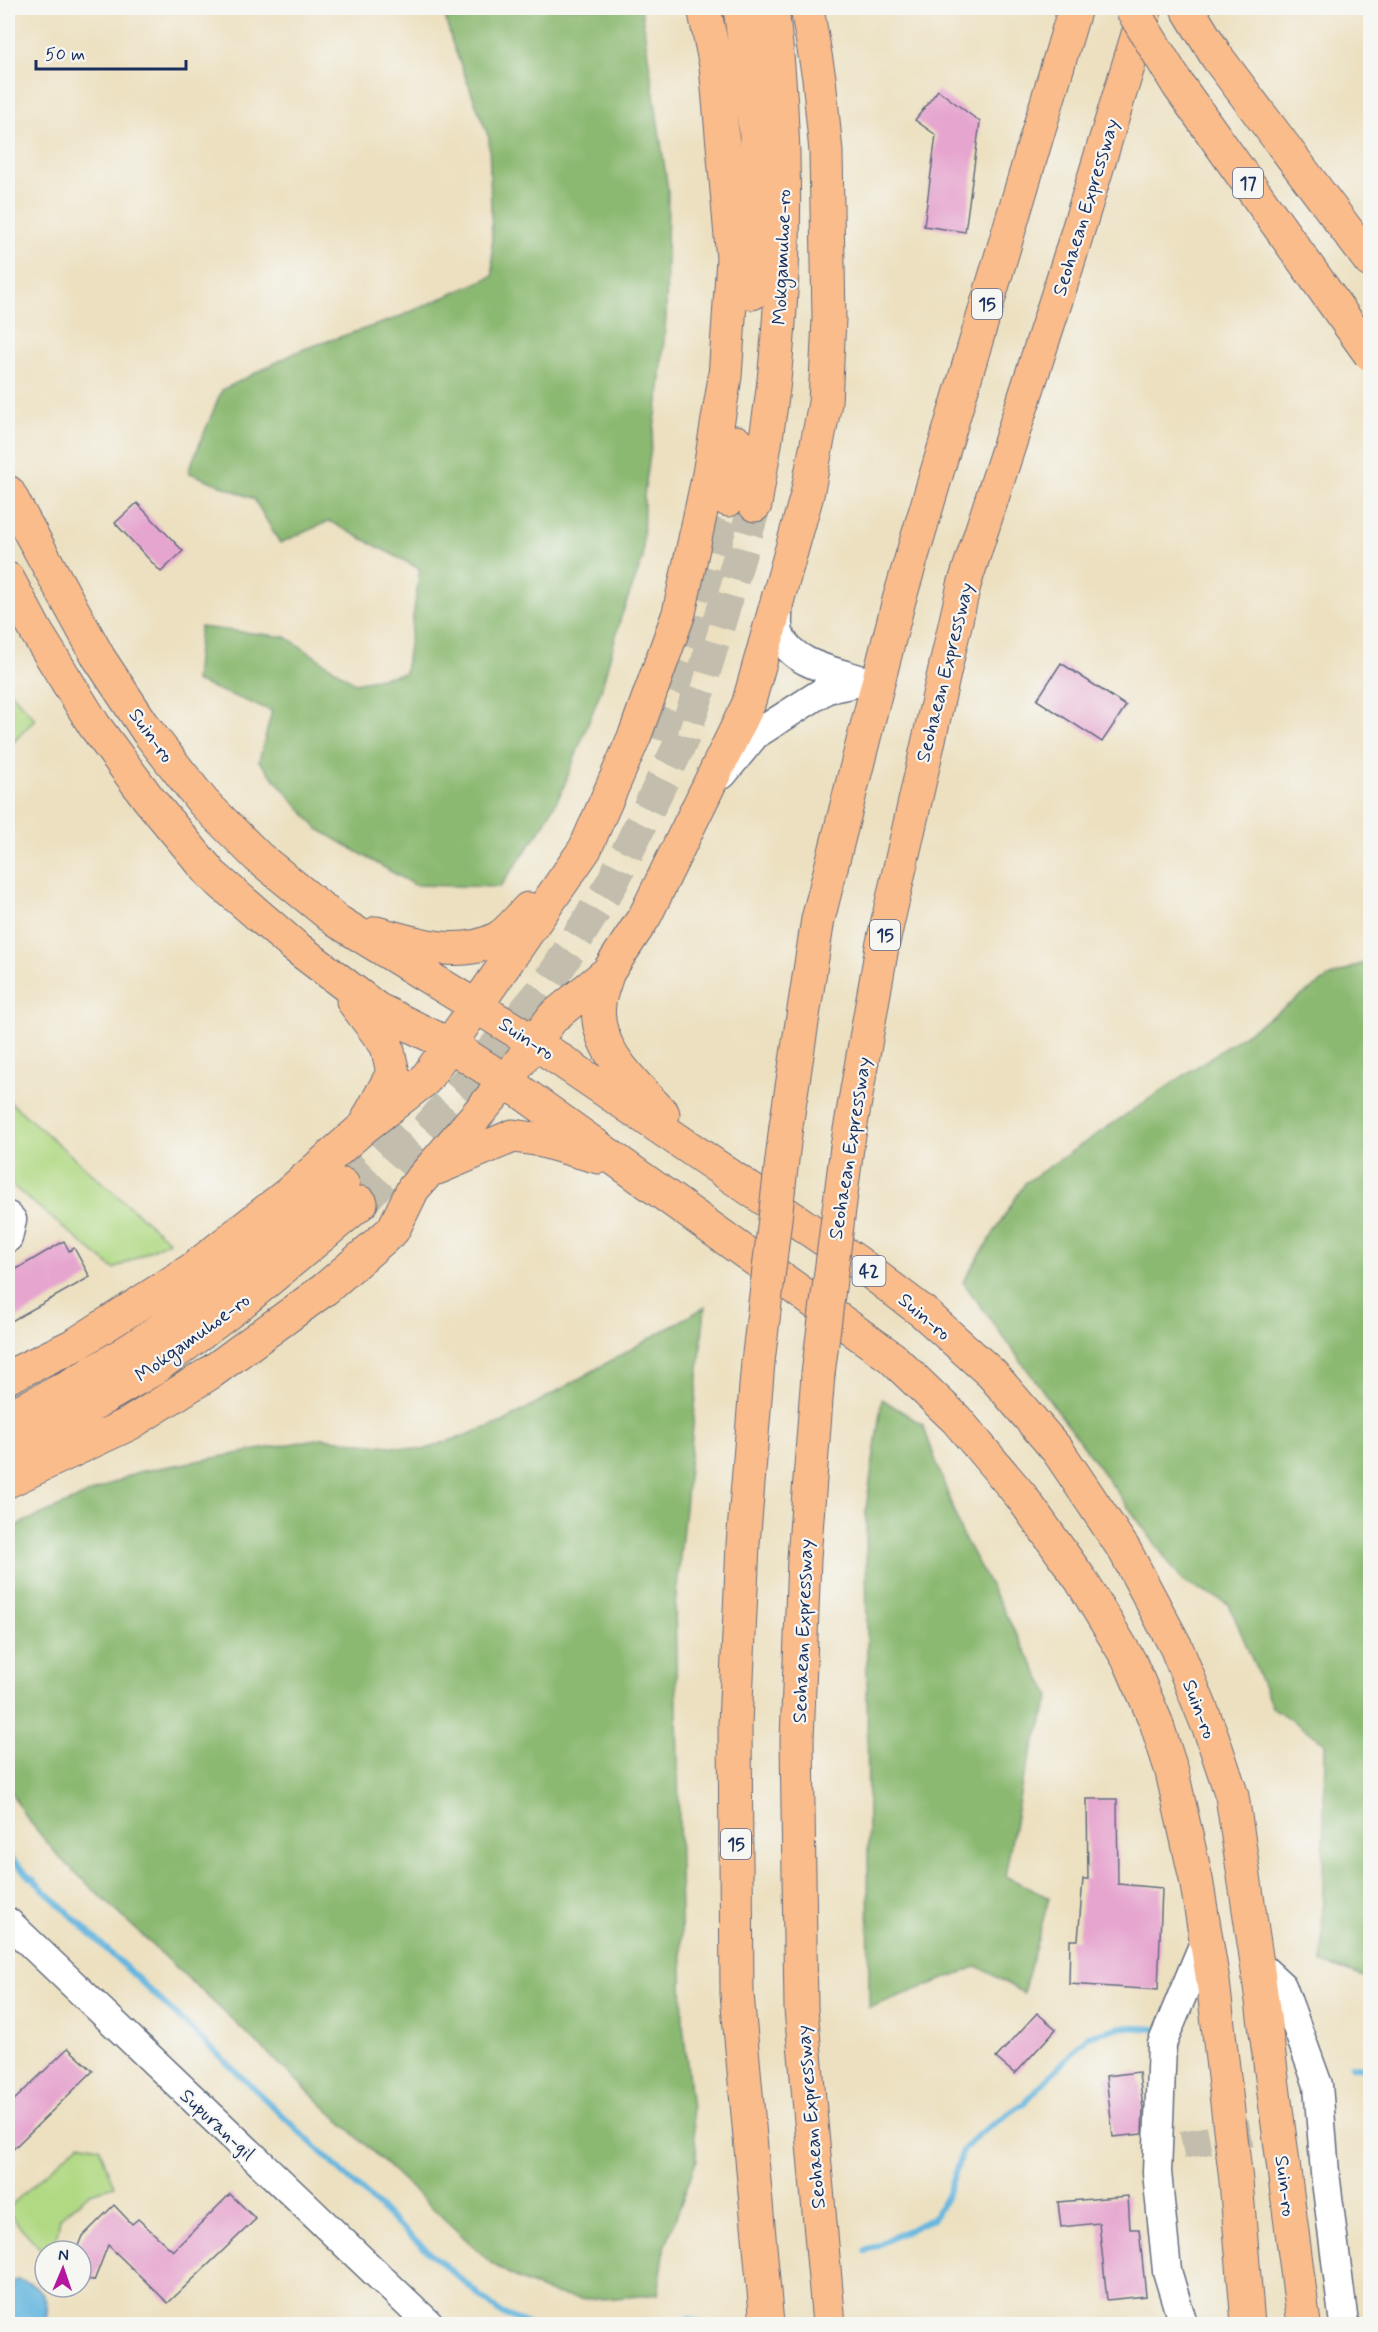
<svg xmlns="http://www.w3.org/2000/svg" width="1378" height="2332" viewBox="0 0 1378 2332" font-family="Mynerve,sans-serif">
  <rect width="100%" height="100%" fill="#f6f6f2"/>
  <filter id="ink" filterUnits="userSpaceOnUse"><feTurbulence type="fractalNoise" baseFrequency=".0167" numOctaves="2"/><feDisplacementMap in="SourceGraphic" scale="12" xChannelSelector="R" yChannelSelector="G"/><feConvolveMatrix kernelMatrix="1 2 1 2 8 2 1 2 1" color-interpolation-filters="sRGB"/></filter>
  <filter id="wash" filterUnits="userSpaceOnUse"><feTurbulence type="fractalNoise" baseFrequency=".008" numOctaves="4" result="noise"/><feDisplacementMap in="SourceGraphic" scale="24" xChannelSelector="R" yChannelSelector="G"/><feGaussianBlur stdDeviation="1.35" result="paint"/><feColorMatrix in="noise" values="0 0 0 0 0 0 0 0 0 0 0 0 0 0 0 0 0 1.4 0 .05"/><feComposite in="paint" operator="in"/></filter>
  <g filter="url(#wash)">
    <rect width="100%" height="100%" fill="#ece0c0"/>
    <path fill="#b1d984" stroke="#668471" stroke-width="1.5" d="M 8,689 L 35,719 L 8,748 Z
      M 8,1100 L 169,1241 L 114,1269 L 8,1182 Z
      M 79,2143 L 99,2147 L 114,2186 L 90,2193 L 60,2218 L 54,2251 L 45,2251 L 45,2254 L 8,2213 L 8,2208 Z"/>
    <path fill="#8cb972" stroke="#547468" stroke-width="1.5" d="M 443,8 L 641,8 L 668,190 L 666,317 L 660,388 L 644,495 L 643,558 L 621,617 L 601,690 L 562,791 L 540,831 L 500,887 L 414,885 L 318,829 L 259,761 L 272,711 L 195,681 L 200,627 L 286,637 L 355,683 L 405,673 L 420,569 L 329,521 L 280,543 L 254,499 L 188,472 L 222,390 L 301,350 L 394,319 L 493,276 L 489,138 L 452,42 Z
      M 1370,960 L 1370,1979 L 1322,1963 L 1325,1743 L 1272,1707 L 1229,1604 L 1183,1582 L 963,1282 L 1025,1183 L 1328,978 Z
      M 705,1307 L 675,1607 L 683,2024 L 697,2159 L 665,2248 L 658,2294 C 582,2302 558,2305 491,2263 L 60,1858 L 25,1816 L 8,1787 L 8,1529 L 138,1472 L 322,1438 L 423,1450 L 503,1422 Z
      M 882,1399 L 923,1425 L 962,1534 L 1050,1696 L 1022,1783 L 1005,1876 L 1049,1898 L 1023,1993 L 978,1966 L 869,2008 L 866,1509 Z"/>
    <path fill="#63b5de" stroke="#3f729e" stroke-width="1.5" d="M 19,2280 C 42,2285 53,2303 44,2324 L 8,2324 L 8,2282 Z"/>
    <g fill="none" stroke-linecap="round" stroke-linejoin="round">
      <path stroke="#63b5de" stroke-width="6" d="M 8,1856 L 398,2225 L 499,2312 L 527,2324
        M 1351,2066 L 1370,2069
        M 865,2251 L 933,2218 L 946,2198 L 963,2150 L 979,2134 L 1024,2103 L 1088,2036 L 1122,2027 L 1156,2029
        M 673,2324 L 691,2319 L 705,2324"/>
    </g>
    <g id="blocks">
      <path fill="#e6a5cf" d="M 938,90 L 980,122 L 965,232 L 924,226 L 936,135 L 915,120 Z
        M 137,503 L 183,551 L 161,572 L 115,523 Z
        M 1061,663 L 1126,706 L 1102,742 L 1037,700 Z
        M 64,1241 L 69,1251 L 74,1248 L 90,1277 L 8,1323 L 8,1274 Z
        M 1087,1799 L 1117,1799 L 1118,1884 L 1162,1888 L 1158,1990 L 1069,1984 L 1070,1940 L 1078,1940 L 1083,1879 L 1088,1879 Z
        M 1037,2013 L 1056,2029 L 1015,2074 L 996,2058 Z
        M 68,2048 L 93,2071 L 8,2154 L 8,2106 Z
        M 1139,2072 L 1143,2109 L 1142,2134 L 1113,2137 L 1106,2076 Z
        M 230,2194 L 256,2219 L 168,2303 L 108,2245 L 94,2281 L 81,2277 L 81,2251 L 77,2251 L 83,2236 L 114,2205 L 132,2224 L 138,2219 L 173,2251 Z
        M 1128,2196 L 1130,2229 L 1139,2229 L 1146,2296 L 1107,2300 L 1099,2223 L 1061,2227 L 1058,2202 Z"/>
    </g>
  </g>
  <g filter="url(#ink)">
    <use href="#blocks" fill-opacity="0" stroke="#646d80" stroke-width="1.5"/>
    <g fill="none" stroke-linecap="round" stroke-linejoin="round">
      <path stroke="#c2bdac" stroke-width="28" stroke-dasharray="28 14" stroke-linecap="butt" d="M 1182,2145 L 1305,2123"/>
      <path stroke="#c2bdac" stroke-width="33" stroke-dasharray="33 16" stroke-linecap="butt" d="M 659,740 L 728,500
        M 343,1185 L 403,1125
        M 361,1203 L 432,1123 L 548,984 L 612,883 L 681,742 L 694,706 L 755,505"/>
      <defs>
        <path id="minor" d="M 778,602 C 779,611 776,627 780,635 C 793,666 837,671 865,681
          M 723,774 L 755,735 L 827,689 L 865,681
          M 8,1216 L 12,1220 L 8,1238
          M 8,1922 L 429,2324
          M 1257,1963 L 1282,1986 L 1318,2085 L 1325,2173 L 1344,2324
          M 1183,2324 L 1167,2271 L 1157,2172 L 1162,2044 L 1206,1938"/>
        <path id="major" d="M 740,8 L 756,135 L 756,247 L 752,293
          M 8,492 L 99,658 L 148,732 L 203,802 L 258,857 L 337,921 L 534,1042 L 857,1262 L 923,1312 L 992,1374 L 1058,1451 L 1125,1551 L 1176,1647 L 1212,1736 L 1232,1796 L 1257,1963 L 1304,2324
          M 728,500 L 736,442
          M 755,505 C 762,460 771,415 775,370 C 787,249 787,128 772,8
          M 8,579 L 37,633 L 94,725 L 148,798 L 212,875 L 293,945 L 377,1009 L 450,1045 L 506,1081 L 891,1357 L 956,1419 L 1021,1496 L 1081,1580 L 1130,1662 L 1156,1722 L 1172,1772 L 1196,1879 L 1213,1981 L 1236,2181 L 1248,2324
          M 377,933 C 415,944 461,959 498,938 C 509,932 519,918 528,909
          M 608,972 C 605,982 600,993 599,1004 C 593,1048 636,1085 663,1114
          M 353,1001 L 387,1046 L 393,1073 L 369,1117
          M 437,1168 L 513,1136 L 535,1139 L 598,1157
          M 8,1377 L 76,1344 L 193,1269 L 289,1193 L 363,1128 L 425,1080 L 585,849 L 635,735 L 679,613 L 709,474 L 725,377 L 733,259 L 716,66 L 704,8
          M 8,1416 C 133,1362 240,1272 343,1185
          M 8,1450 L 20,1446 L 152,1370 L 236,1307 L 361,1203
          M 8,1481 L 129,1424 L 210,1373 L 325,1289 L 393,1230 L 413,1189 L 506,1081 L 553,1017 L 608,972 L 645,916 L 748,705 L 807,495 L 825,403 L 829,319 L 826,152 L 819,78 L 807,8"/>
        <path id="highway" d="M 1187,8 L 1217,57 L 1370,261
          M 786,1126 L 818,919 L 899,600 L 1075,8
          M 847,1147 L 882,947 L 964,585 L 1067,266 L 1146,8
          M 758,1362 L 743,1544 L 735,1724 L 737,1994 L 767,2324
          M 818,1374 L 804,1558 L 797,1740 L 801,2009 L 829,2324"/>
      </defs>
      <use href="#minor" stroke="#646d80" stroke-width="31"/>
      <use href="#major" stroke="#646d80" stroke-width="35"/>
      <use href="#highway" stroke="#646d80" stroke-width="35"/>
      <use href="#minor" stroke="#fff" stroke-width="28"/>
      <use href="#major" stroke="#fabc8b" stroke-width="33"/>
      <use href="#highway" stroke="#fabc8b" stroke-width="33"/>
      <defs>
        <path id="highway-bridge" d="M 1131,8 L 1178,85 L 1370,354
          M 758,1362 L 786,1126
          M 818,1374 L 847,1147"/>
      </defs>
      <use href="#highway-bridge" stroke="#646d80" stroke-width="35" stroke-linecap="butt"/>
      <use href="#highway-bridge" stroke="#fabc8b" stroke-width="33"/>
    </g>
  </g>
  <g text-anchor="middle" stroke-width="4.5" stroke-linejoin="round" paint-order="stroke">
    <g fill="#f6f6f2" stroke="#5d6b8a" stroke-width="1.5">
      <rect x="1233" y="168" width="30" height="30" rx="4.5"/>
      <rect x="972" y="289" width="30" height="30" rx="4.5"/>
      <rect x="870" y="920" width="30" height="30" rx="4.5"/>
      <rect x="852.5" y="1256" width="33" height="30" rx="4.5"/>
      <rect x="721" y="1829" width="30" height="30" rx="4.5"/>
    </g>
    <g font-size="18" font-weight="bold" fill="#1b2f5e">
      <text x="1248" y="189">17</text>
      <text x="987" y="310">15</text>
      <text x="885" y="941">15</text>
      <text x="869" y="1277">42</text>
      <text x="736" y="1850">15</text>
    </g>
    <g font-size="20" fill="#1b2f5e" stroke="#f6f6f2">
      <text transform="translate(1085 207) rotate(-73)" y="7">Seohaean Expressway</text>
      <text transform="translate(781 257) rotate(-88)" y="7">Mokgamuhoe-ro</text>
      <text transform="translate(944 672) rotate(-76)" y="7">Seohaean Expressway</text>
      <text transform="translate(152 735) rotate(54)" y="7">Suin-ro</text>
      <text transform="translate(527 1038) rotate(33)" y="7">Suin-ro</text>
      <text transform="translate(849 1148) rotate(-81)" y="7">Seohaean Expressway</text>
      <text transform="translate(925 1316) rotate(40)" y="7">Suin-ro</text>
      <text transform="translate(192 1337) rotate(-36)" y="7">Mokgamuhoe-ro</text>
      <text transform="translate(802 1631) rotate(-88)" y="7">Seohaean Expressway</text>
      <text transform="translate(1200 1709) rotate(69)" y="7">Suin-ro</text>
      <text transform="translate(810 2117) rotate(-95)" y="7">Seohaean Expressway</text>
      <text transform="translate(218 2124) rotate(43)" y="7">Supuran-gil</text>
      <text transform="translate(1286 2186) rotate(83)" y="7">Suin-ro</text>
    </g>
  </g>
  <rect width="1378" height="2332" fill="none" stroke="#f6f6f2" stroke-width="30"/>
  <g transform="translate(63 2269) rotate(2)"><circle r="28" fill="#f6f6f2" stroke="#9ea6b7" stroke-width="1.5"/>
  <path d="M0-4.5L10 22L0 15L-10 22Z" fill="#b5179e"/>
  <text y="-9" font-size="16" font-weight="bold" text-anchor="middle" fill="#1b2f5e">N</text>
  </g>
  <path d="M36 60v9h150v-9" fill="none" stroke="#1b2f5e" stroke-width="3"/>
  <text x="45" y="60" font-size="18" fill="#1b2f5e" stroke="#f6f6f2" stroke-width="4.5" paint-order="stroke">50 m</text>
</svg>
